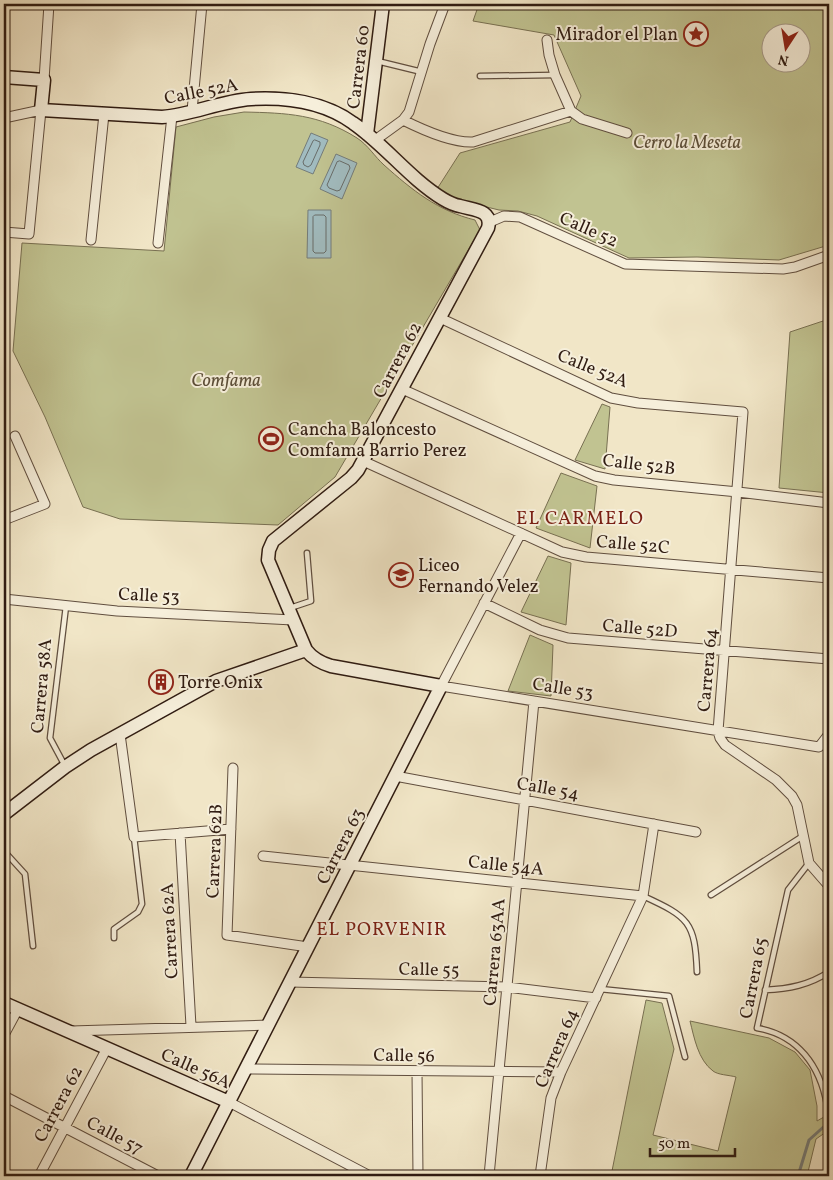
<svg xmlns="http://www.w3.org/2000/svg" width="833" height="1180" viewBox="0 0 833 1180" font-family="Vollkorn,serif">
  <rect width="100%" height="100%" fill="#f1e6c7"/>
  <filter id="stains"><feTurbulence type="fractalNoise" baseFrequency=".004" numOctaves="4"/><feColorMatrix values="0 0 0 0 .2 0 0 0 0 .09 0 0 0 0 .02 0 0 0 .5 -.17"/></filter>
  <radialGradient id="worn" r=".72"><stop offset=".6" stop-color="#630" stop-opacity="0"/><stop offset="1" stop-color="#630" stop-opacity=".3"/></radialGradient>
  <path fill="#c1c391" stroke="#787052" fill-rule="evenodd" d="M 479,4 L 829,4 L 829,245 L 779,260 L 697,257 L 629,258 L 537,216 L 518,211 L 499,210 L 454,199 L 437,189 L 460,153 L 570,122 L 581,96 L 554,35 L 473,21 ZM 770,32 L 800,32 L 800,62 L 770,62 Z
    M 244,112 C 287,113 319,114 357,138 C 368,145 375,157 384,165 C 412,190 438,211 475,220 L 480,230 L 335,477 L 278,525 L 120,519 L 83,507 L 45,417 L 13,351 L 22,243 L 164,251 L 176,127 L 214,117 Z
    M 829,319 L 829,493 L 779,488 L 790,332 Z
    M 602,404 L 610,407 L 605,469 L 575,460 Z
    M 561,473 L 597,486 L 590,548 L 536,528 Z
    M 548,556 L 571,563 L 566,625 L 521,612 Z
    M 530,635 L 553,645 L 551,696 L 508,691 Z
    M 646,1000 L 662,1003 L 674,1049 L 653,1135 L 718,1151 L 736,1077 C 729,1075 718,1075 713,1071 C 698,1060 694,1037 690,1021 L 769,1038 L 795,1052 L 810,1070 L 817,1106 L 817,1121 L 829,1114 L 829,1130 L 816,1139 L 807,1176 L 611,1176 Z"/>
  <path fill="#a1bcc0" stroke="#747c7a" d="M 311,133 L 328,140 L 313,174 L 296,167 Z
    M 336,154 L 357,163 L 342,199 L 320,189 Z
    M 308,210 L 331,210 L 331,258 L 307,258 Z"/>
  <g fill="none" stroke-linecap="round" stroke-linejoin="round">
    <path stroke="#686c69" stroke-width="1" d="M 315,140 L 320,142 L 320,145 L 311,165 L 308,167 L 304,165 L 303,162 L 313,141 Z
      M 340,161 L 349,165 L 350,168 L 340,190 L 337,191 L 329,188 L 327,185 L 337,162 Z
      M 315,215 L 324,215 L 326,217 L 326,251 L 324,253 L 315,253 L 313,251 L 313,217 Z"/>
    <path stroke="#747c7a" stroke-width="3" d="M 798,1176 L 809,1140 L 829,1122"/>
    <defs>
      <path id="lane" d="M 377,61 L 422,72
        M 480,76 L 555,75
        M 290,608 L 311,601 L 307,553
        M 65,766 L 50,738 L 66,606
        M 4,851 L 25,874 L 33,946
        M 809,863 L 788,890 L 757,1028 C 798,1035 820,1066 827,1105
        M 711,895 L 803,836
        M 643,896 C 689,917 695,922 697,972
        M 114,938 L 114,929 L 138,912 L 142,904 L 134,837
        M 600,989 L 669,996 L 685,1057
        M 765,990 C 789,989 809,985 829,972"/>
      <path id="street" d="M 547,40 L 549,55 L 555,75 L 571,111 L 582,119 L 627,133
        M 44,80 L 49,4
        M 192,111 L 202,4
        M 4,118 L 41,110 L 29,234 L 4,232
        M 403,120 C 421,129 452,143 473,142 L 571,111
        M 374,141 L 403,120 L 409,112 L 430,44 L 445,4
        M 490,222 L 504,216 L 520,217 L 625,264 L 783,269 L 795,267 L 829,255
        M 91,240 L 104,114
        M 158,243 L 172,116
        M 440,318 L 611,398 L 638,403 L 743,412 L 718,731 L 720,738 L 725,745 L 776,780 L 792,796 L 797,805 L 809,863 L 829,886
        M 402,389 L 595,476 L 614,480 L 738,492 L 829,503
        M 363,461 L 562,552 L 586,557 L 829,578
        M 4,520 L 45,504 L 15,436
        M 521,533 L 441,686 L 819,747 L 829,734
        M 4,599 L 117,611 L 293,620
        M 484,603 L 540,630 L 568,638 L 829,659
        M 120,734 L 134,837 L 231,829
        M 233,768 L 227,935 L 308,947
        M 395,776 L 696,832
        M 180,833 L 191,1026
        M 263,856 L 643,896
        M 290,982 L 507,987 L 596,998
        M 71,1031 L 269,1025
        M 4,1035 L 18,1009
        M 246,1069 L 561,1072
        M 417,1071 L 418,1176
        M 4,1096 L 158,1176
        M 229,1102 L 370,1176
        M 39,1176 L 107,1048
        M 489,1176 L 534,701
        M 540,1176 L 551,1098 L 561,1072 L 643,896 L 654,824"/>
      <path id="secondary" d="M 4,77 L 44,80 L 41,110 L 162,117 C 192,115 220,101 251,99 C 285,97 324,102 353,123 C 385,145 409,178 443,199 C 448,202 454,205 460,206 C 472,210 493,209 488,228 L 358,470 L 351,478 L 273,541 L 269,550 L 268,560 L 306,650 C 313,659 321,663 331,666 L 441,686 L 191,1176
        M 367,134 L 383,4
        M 4,814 L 65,767 L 91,750 L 203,688 L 216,681 L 306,650
        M 4,1003 L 229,1102"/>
    </defs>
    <use href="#lane" stroke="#604e3f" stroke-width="7"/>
    <use href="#street" stroke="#604e3f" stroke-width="11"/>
    <use href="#secondary" stroke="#301c12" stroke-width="15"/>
    <use href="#lane" stroke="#f6efdb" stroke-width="4.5"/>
    <use href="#street" stroke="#f6efdb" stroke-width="9"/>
    <use href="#secondary" stroke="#f6efdb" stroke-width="12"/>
  </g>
  <defs>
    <symbol id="sight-ring" viewBox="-11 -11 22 22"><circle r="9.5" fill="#f6efdb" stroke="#8f2418" stroke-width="1.5"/><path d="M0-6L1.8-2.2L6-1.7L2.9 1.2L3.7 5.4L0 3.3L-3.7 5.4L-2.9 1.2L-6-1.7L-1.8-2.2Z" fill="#8f2418"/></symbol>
    <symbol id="stadium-ring" viewBox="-11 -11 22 22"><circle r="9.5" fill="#f6efdb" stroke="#8f2418" stroke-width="1.5"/><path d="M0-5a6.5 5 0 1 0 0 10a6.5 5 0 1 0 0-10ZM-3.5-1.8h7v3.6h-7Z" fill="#8f2418"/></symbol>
    <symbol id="school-ring" viewBox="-11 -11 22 22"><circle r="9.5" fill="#f6efdb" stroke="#8f2418" stroke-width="1.5"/><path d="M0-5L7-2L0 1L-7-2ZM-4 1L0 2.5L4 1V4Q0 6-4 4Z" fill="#8f2418"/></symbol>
    <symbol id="building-ring" viewBox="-11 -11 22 22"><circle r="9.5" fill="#f6efdb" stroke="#8f2418" stroke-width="1.5"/><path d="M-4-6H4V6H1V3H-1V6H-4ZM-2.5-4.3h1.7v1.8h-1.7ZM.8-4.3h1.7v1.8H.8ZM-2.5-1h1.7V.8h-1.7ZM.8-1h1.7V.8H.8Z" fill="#8f2418"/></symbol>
  </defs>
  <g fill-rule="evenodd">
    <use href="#sight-ring" x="682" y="20" width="28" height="28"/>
    <use href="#stadium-ring" x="257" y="425" width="28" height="28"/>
    <use href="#school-ring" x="387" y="561" width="28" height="28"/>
    <use href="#building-ring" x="147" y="668" width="28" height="28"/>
  </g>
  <g text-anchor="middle" stroke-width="4" stroke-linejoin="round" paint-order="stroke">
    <g font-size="18" fill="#301c12" stroke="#f6efdb" text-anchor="start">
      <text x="678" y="40" text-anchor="end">Mirador el Plan</text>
      <text x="288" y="435">Cancha Baloncesto<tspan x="288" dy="21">Comfama Barrio Perez</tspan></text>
      <text x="418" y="571">Liceo<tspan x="418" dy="21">Fernando Velez</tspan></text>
      <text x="178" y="688">Torre Onix</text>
    </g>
    <g font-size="18" fill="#301c12" stroke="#f6efdb">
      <text transform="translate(358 67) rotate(-83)" y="6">Carrera 60</text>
      <text transform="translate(201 91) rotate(-11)" y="6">Calle 52A</text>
      <text transform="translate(589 229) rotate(24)" y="6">Calle 52</text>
      <text transform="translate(397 360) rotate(-62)" y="6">Carrera 62</text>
      <text transform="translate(593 368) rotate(22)" y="6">Calle 52A</text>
      <text transform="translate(639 464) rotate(7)" y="6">Calle 52B</text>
      <text transform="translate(633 544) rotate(5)" y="6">Calle 52C</text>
      <text transform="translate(149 595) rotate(3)" y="6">Calle 53</text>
      <text transform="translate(640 628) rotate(5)" y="6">Calle 52D</text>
      <text transform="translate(707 670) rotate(-85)" y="6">Carrera 64</text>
      <text transform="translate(41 686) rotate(-85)" y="6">Carrera 58A</text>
      <text transform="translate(563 688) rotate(9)" y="6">Calle 53</text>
      <text transform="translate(548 788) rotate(10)" y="6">Calle 54</text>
      <text transform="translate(340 846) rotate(-63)" y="6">Carrera 63</text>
      <text transform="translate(214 851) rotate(-88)" y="6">Carrera 62B</text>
      <text transform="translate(506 865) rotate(6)" y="6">Calle 54A</text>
      <text transform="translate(169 931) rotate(-93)" y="6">Carrera 62A</text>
      <text transform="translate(494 952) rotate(-85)" y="6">Carrera 63AA</text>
      <text transform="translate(429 969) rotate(1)" y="6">Calle 55</text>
      <text transform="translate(753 978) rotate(-79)" y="6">Carrera 65</text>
      <text transform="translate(556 1048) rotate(-67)" y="6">Carrera 64</text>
      <text transform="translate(404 1055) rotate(1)" y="6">Calle 56</text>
      <text transform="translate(196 1068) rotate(24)" y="6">Calle 56A</text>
      <text transform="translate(58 1104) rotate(-62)" y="6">Carrera 62</text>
      <text transform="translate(115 1135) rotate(28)" y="6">Calle 57</text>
    </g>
    <g font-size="18" font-style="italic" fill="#5c4e38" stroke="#f6efdb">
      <text x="687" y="148">Cerro la Meseta</text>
      <text x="226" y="386">Comfama</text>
    </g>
    <g font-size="19" letter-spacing="1" fill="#7a1f14" stroke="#f6efdb">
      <text x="580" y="524">EL CARMELO</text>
      <text x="382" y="935">EL PORVENIR</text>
    </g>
  </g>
  <rect width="833" height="1180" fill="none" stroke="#f1e6c7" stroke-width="20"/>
  <rect x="5" y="5" width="823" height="1170" fill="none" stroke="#301c12" stroke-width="2.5"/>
  <rect x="10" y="10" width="813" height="1160" fill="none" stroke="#301c12"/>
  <g transform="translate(786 48) rotate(192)"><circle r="24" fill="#f6efdb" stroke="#a79b8b"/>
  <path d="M0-4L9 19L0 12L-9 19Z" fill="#8f2418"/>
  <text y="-8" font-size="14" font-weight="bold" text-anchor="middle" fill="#301c12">N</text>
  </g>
  <path d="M650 1148v8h85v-8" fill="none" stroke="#301c12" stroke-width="2.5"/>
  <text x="658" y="1148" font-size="15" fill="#301c12" stroke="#f6efdb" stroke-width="4" paint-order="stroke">50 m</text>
  <rect width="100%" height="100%" filter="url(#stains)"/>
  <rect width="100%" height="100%" fill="url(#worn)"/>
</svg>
